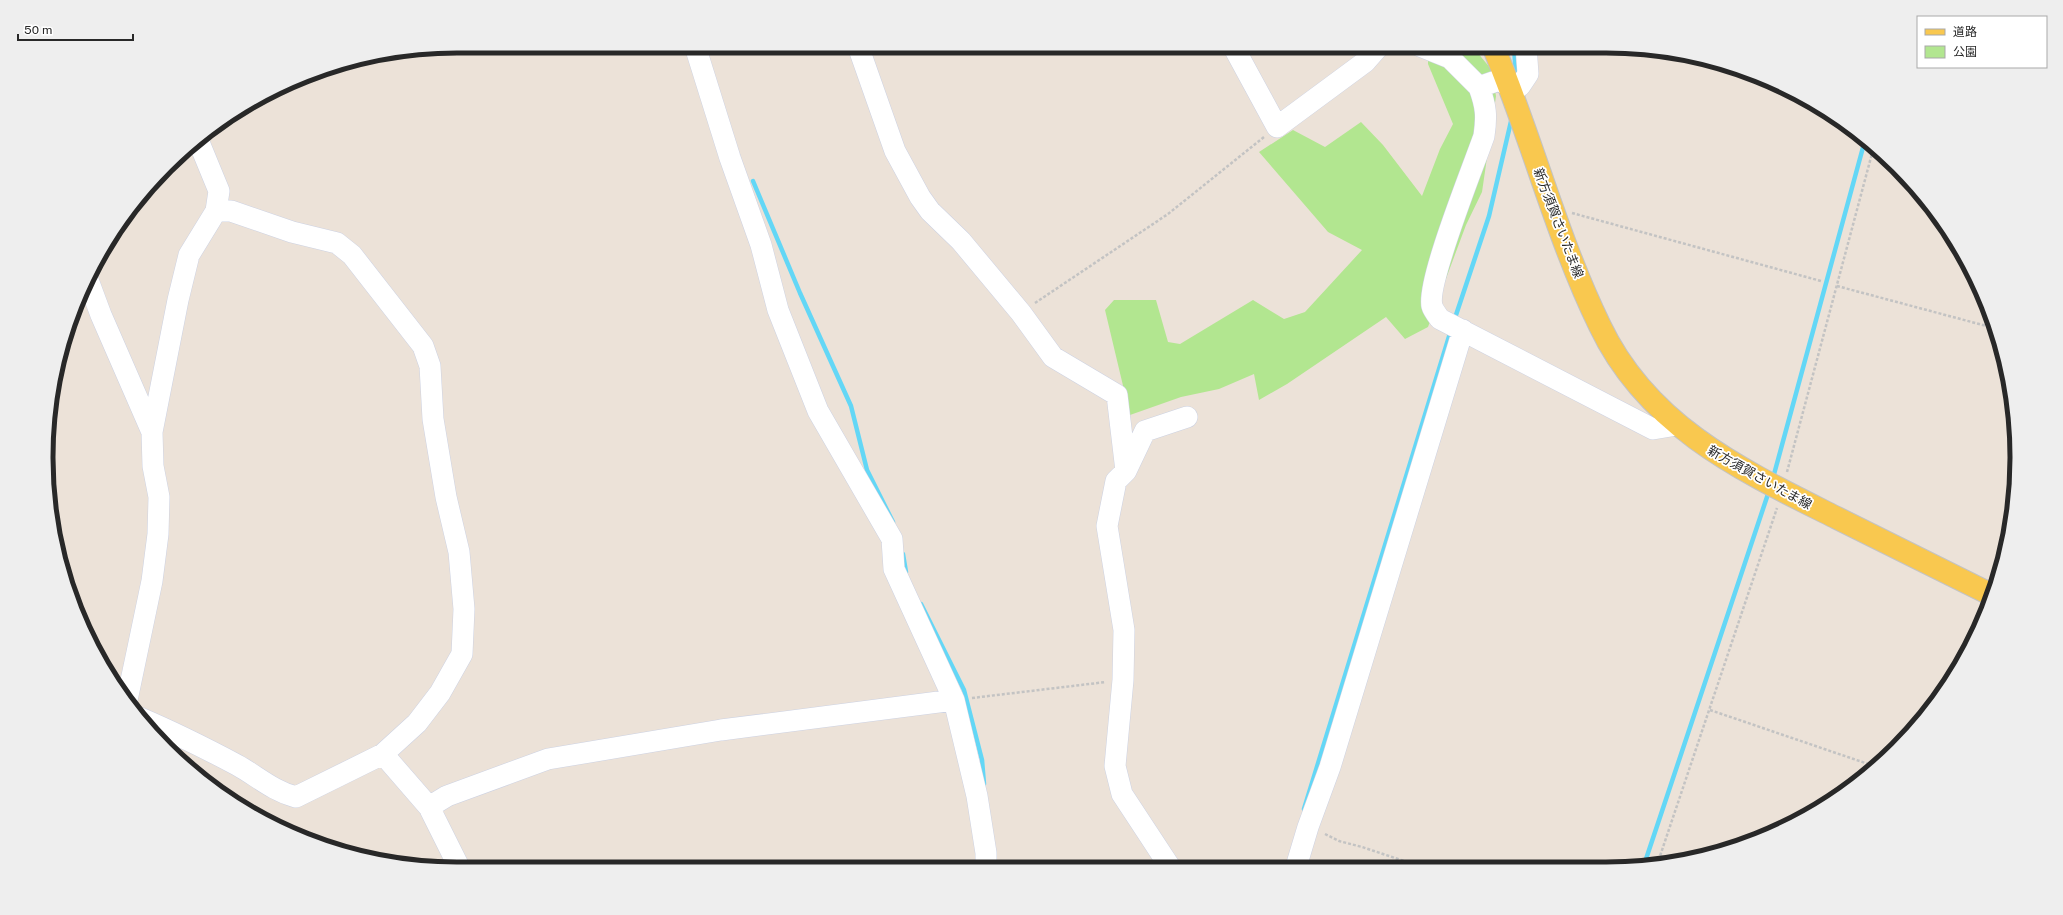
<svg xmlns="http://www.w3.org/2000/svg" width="2063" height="915" viewBox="0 0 2063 915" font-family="'Public Sans','Noto Sans JP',sans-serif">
  <rect width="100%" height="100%" fill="#ece2d8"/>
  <path fill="#b2e690" d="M 1428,46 L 1472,46 L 1491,69 L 1496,96 L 1482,192 L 1466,225 L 1428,327 L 1405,339 L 1386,317 L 1287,384 L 1259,400 L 1254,374 L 1219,389 L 1181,397 L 1130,415 L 1105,310 L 1114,300 L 1156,300 L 1168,342 L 1180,344 L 1253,300 L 1284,319 L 1305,312 L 1362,250 L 1328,232 L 1259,152 L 1293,130 L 1325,147 L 1361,122 L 1383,145 L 1422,196 L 1440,149 L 1453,124 L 1428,64 Z"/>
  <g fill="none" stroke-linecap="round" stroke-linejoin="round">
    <path stroke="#63d7f6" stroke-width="4.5" d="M 1514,46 L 1516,78
      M 753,181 L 800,293 L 851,406 L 867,470 L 893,522
      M 1454,321 L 1489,216 L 1512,117
      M 1773,478 L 1865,140
      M 903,554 L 906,572
      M 921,604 L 964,690 L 982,760 L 984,784
      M 1304,809 L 1451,330
      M 1644,865 L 1769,491"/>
    <defs>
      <path id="minor" d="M 695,46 L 730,158 L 761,245 L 778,310 L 818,411 L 892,539 L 894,569 L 954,700 L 977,796 L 986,853 L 986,867
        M 858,46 L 895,151 L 920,197 L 930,211 L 961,241 L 1021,313 L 1053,357 L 1117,395 L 1126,471
        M 1233,46 L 1277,127 L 1365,62 L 1379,46
        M 1420,46 L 1450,58 L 1479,87 L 1499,80 L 1510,87 L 1520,86 L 1528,74 L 1526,46
        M 1479,87 C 1486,106 1487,116 1484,136 C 1474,165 1426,283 1432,306 C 1433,310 1437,315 1440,319 L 1653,429 L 1677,425
        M 88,280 L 101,315 L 152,432
        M 127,700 L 152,581 L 158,534 L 159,497 L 153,466 L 152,432 L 178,300 L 189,255 L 216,211 L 219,191 L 198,140
        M 140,718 C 173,732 205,748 237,765 C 257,776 273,791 296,797 L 383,754 L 417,723 L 440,693 L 462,654 L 464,609 L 459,552 L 446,497 L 433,419 L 430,366 L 423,346 L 352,255 L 337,243 L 292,232 L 231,211 L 216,211
        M 383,754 L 429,807 L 460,869
        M 429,807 L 447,796 L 548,759 L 721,730 L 954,700
        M 1170,867 L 1122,794 L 1115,766 L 1123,680 L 1124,630 L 1107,526 L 1116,481 L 1126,471 L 1145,431 L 1187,417
        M 1296,867 L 1308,827 L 1330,767 L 1463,330"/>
      <path id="major" d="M 1493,46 C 1532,138 1556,236 1600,326 C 1648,427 1743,471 1837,518 C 1889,544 1941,570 1992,595"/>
    </defs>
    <use href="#minor" stroke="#cdd2e2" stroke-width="22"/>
    <use href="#major" stroke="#c3c3c3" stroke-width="24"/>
    <path stroke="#c3c3c3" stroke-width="2.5" stroke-dasharray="3 2" stroke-linecap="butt" d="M 1572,213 L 1821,281
      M 1837,286 L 1994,328
      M 1035,303 L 1168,214 L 1264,137
      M 1787,472 L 1874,146
      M 972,698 L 1106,682
      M 1710,710 L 1877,767
      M 1325,834 L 1339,841 L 1362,847 L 1419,866
      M 1657,865 L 1777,508"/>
    <use href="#minor" stroke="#fff" stroke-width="21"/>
    <use href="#major" stroke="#f9c84f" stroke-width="22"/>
  </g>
  <g text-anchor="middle" stroke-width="3.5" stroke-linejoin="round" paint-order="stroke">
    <g font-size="13" fill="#282828" stroke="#fff">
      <text transform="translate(1559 223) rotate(69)" y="5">新方須賀さいたま線</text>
      <text transform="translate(1760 477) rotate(29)" y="5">新方須賀さいたま線</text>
    </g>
  </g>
  <path d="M0 0H2063V915H0ZM457 53H1606A404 404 0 0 1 2010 457V458A404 404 0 0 1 1606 862H457A404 404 0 0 1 53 458V457A404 404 0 0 1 457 53Z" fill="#eee" fill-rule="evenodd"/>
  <path fill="none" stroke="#282828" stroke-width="5" d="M457 53H1606A404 404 0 0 1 2010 457V458A404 404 0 0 1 1606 862H457A404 404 0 0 1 53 458V457A404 404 0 0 1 457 53Z"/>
  <rect x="1917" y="16" width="130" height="52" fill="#ffffff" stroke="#a9a9a9"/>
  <rect x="1925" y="29" width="20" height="6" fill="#f9c84f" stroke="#a9a9a9"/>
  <text x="1953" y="36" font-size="12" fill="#282828">道路</text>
  <rect x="1925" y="46" width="20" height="12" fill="#b2e690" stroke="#a9a9a9"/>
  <text x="1953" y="56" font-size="12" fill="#282828">公園</text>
  <path d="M18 34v6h115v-6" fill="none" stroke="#282828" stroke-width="2"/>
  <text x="24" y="34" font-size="12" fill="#282828" stroke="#ffffff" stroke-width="3" paint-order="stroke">50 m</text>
</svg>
